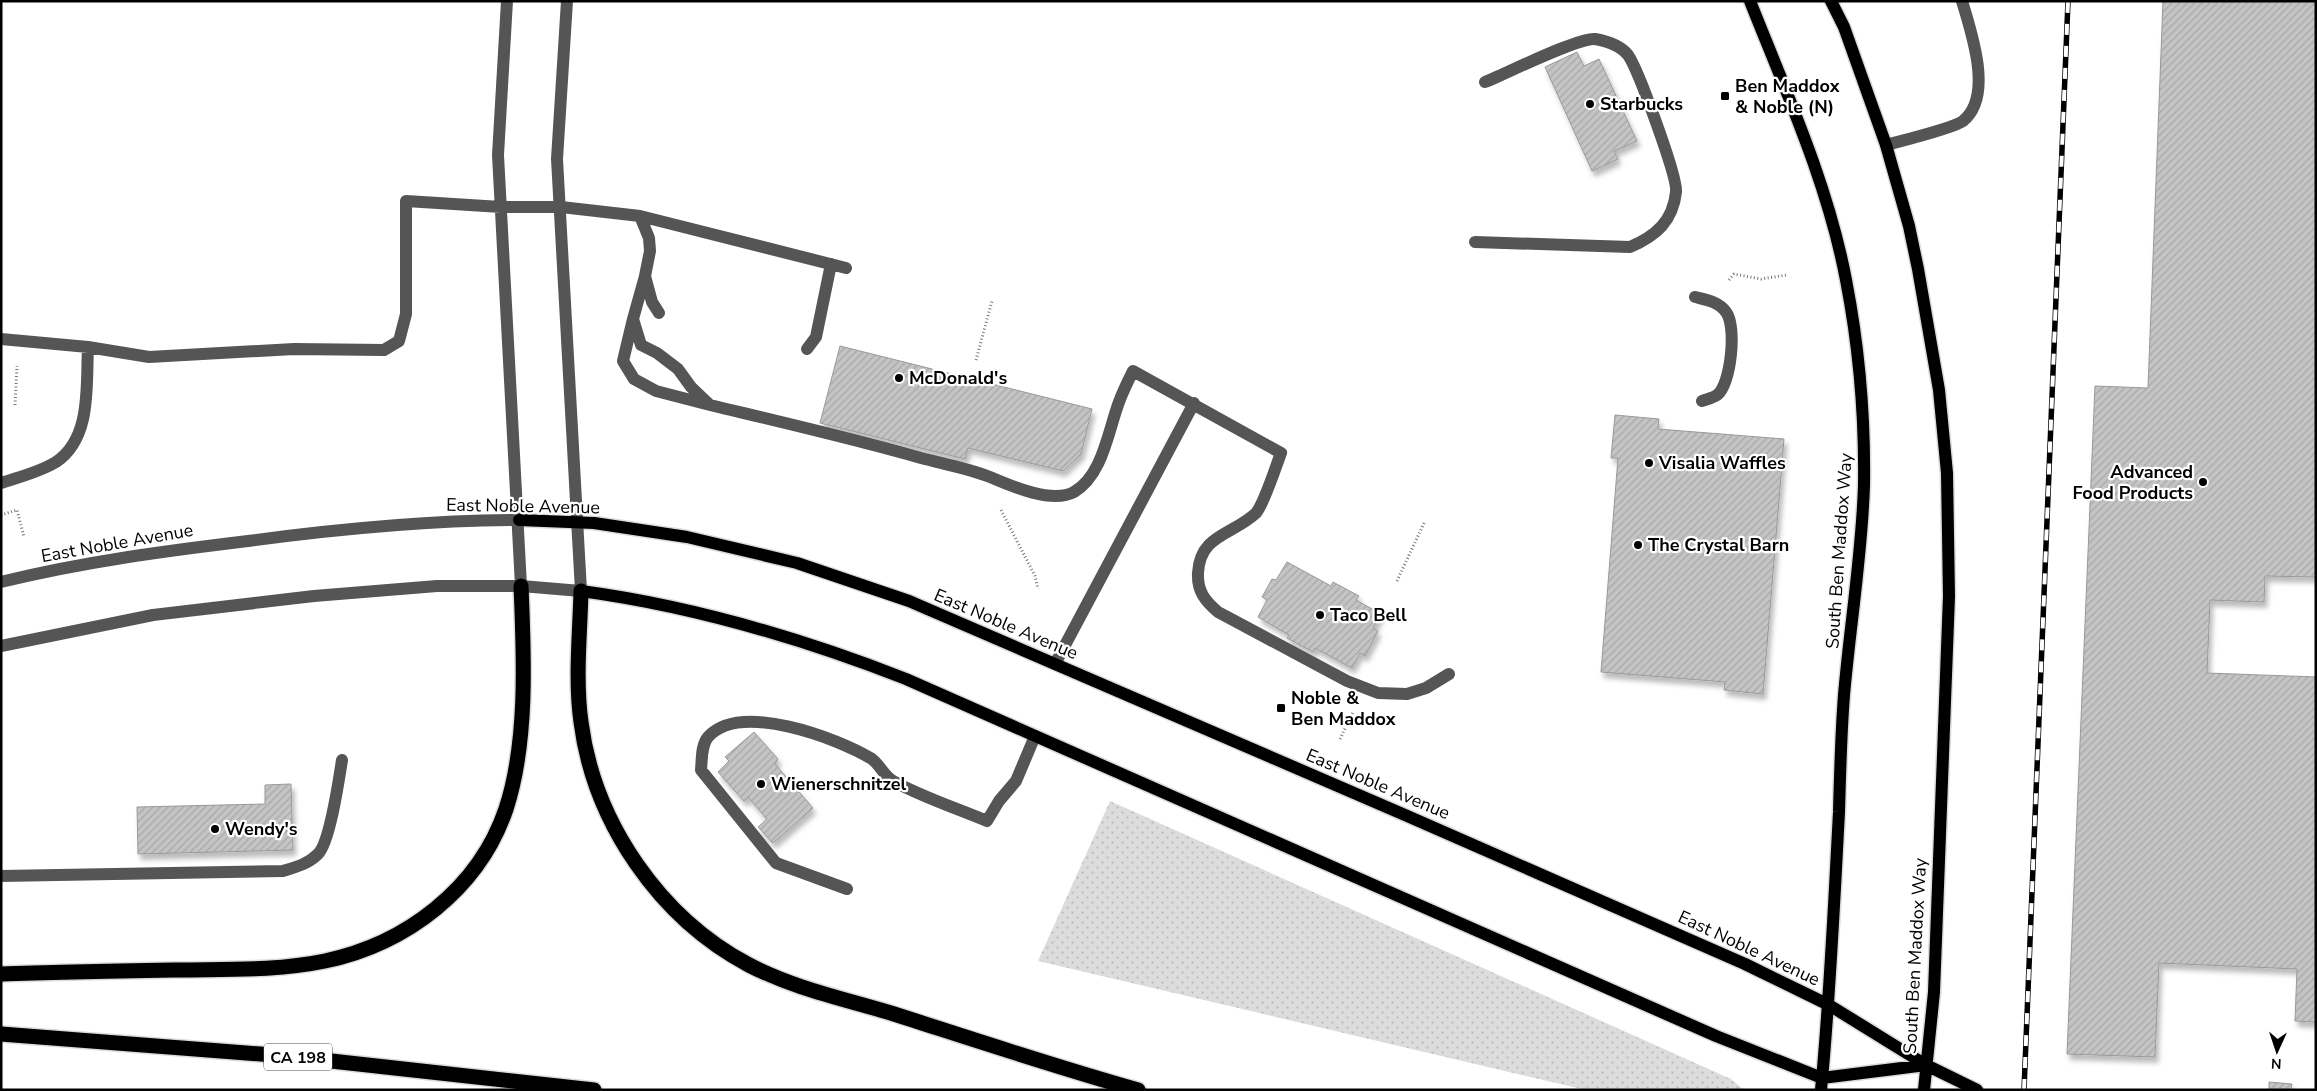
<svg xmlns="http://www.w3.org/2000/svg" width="2317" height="1091" viewBox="0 0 2317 1091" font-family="'Nunito Sans',sans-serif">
  <defs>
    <pattern id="grass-dots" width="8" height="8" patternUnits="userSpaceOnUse" patternTransform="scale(1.25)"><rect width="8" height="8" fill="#dcdcdc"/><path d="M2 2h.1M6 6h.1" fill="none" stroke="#bbb" stroke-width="1.8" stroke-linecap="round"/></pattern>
    <pattern id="building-hatch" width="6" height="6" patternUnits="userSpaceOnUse" patternTransform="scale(1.25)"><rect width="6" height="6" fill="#c4c4c4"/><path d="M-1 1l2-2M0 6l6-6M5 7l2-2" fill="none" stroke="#a7a7a7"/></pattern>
    <filter id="shadow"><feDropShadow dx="3" dy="5.5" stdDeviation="2.5" flood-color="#0004"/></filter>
  </defs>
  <rect width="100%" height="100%" fill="#fff"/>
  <path fill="url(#grass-dots)" d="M 1110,801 L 1731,1079 L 1744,1090 L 1586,1090 L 1038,961 Z"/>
  <path fill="url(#building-hatch)" stroke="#999" filter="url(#shadow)" d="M 2163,1 L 2316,1 L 2316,577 L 2265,576 L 2264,602 L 2210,600 L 2207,673 L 2316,677 L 2316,1022 L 2295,1021 L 2297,969 L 2159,963 L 2155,1057 L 2067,1054 L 2095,386 L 2148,388 Z
    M 1577,52 L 1584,66 L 1599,59 L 1637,141 L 1614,151 L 1618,159 L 1592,171 L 1545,67 Z
    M 840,346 L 1092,409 L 1081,454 L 1063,471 L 968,448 L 965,459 L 820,423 Z
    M 1615,415 L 1659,419 L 1658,429 L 1784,439 L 1763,694 L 1724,690 L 1725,682 L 1601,672 L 1618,458 L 1611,458 Z
    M 1287,562 L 1331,586 L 1333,582 L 1359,596 L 1356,600 L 1381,614 L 1373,628 L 1378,631 L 1365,656 L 1360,653 L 1352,668 L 1315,648 L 1313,652 L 1287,638 L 1289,635 L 1258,617 L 1267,600 L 1262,597 L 1272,579 L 1276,580 Z
    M 754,732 L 778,759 L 775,764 L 813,808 L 773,843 L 758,827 L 767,819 L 748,797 L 744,801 L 718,772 L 729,761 L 725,757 Z
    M 291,784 L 293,850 L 138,854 L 137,807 L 265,804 L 265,785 Z
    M 2269,1082 L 2292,1084 L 2291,1090 L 2269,1090 Z"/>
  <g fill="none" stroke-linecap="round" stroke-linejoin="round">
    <defs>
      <path id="major" d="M 1750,1 C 1786,92 1828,184 1846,280 C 1859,347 1865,416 1864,485 C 1862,555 1850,625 1844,695 C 1841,734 1840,773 1839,812 C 1834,905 1830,997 1821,1090
        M 1831,1 L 1844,27 L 1886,145 L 1909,226 L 1918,269 L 1939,390 L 1947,473 L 1949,596 L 1934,992 L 1924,1090
        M 519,520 L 594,523 L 687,537 L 797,563 L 909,601 L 1405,815 L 1745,964 L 1829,1005 L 1926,1065 L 1977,1090
        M 581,591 C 693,606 801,638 906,679 L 1716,1036 L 1822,1078 L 1926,1065"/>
      <path id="highway" d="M 581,591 C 580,634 575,679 581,722 C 594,823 660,918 749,965 C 795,989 845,999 894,1014 C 975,1040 1056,1067 1138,1090
        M 1,974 C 60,972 119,971 177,970 C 226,969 277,971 325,961 C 406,944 479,889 506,809 C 528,742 524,656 521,586
        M 1,1034 L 286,1056 L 594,1090"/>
    </defs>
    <use href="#major" stroke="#dbdbdb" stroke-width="15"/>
    <use href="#highway" stroke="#dbdbdb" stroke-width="18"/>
    <path stroke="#777" stroke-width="3" stroke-dasharray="1 2.5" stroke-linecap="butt" d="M 1729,280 L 1734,274 L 1761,279 L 1787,275
      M 976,360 L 992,301
      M 15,405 L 17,366
      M 1001,510 L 1035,576 L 1038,589
      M 1,515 L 17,510 L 24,537
      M 1397,581 L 1425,521
      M 1340,739 L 1353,712"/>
    <path stroke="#555" stroke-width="12" d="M 507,1 L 498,155 L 521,586
      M 1886,145 C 1901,141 1954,128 1963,121 C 1994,96 1971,32 1962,1
      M 640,216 L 649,238 L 650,251 L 645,276 L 652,302 L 659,313
      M 1475,242 L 1630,247 C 1656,236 1673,221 1676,192 C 1678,178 1638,69 1628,55 C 1621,46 1606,41 1595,39 C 1579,37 1505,74 1485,82
      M 645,276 L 633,319 L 641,345 L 657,353 L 678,369 L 691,387 L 710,405 C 781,422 851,438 921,458 C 944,464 967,468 990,477 C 1011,486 1052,504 1074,492 C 1103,475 1108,431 1119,402 C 1123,391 1128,381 1133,371 L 1281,453 C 1276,466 1264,504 1256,513 C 1233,535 1200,534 1198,573 C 1197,591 1205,601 1218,612 L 1347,681 L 1378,693 L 1407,694 L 1426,688 L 1449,674
      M 1695,297 C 1707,300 1719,302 1726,312 C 1737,326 1731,385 1717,395 C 1713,398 1707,399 1702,401
      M 633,319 L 623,361 L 634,379 L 656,391 L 710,405
      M 1,339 L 88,347 L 149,357 L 294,349 L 384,350 L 399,341 L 406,314 L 406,201 L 501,207 L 561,207 L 640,216 L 846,268
      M 807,349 L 816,337 L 831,264
      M 1,483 C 19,477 40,472 56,462 C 92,438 86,385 88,347
      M 1,582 C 82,562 165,551 248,541 C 338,529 428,520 519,520
      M 1,646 L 153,615 L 314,596 L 437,586 L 521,586 L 581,591 L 557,159 L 567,1
      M 1055,664 L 1194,403
      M 1,876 L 283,871 C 296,867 308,864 318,854 C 330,842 339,779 342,760
      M 847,889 L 776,863 L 701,770 C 702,760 701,745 708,737 C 740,701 837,738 872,759 C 880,765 884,776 893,781 C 922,797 956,808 987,821 L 999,801 L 1016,781 L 1035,736"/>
    <use href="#major" stroke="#000" stroke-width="12"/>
    <use href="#highway" stroke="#000" stroke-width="15"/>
    <defs>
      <path id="rail" d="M 2024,1090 L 2068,1"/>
    </defs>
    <use href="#rail" stroke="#000" stroke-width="5.5"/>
    <use href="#rail" stroke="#fff" stroke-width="4" stroke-dasharray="11" stroke-linecap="butt"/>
  </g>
  <g fill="#000" stroke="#fff" stroke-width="2">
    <rect x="1720" y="91" width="10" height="10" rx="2.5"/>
    <circle cx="1590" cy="104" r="5"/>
    <circle cx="899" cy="378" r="5"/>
    <circle cx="1649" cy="463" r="5"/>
    <circle cx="2203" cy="482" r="5"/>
    <circle cx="1638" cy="545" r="5"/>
    <circle cx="1320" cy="615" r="5"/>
    <rect x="1276" y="703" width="10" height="10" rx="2.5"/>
    <circle cx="761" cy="784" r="5"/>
    <circle cx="215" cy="829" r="5"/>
  </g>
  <g text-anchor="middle" stroke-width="4.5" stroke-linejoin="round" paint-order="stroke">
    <rect fill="#fff" stroke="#4c4c4c" stroke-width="1" x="264" y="1043.5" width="68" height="27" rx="4"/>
    <g font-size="16" font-weight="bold" fill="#000">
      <text x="298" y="1063">CA 198</text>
    </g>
    <g font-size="18" font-weight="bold" fill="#000" stroke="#fff" text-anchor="start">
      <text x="1735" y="92">Ben Maddox<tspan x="1735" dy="21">&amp; Noble (N)</tspan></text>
      <text x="1600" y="110">Starbucks</text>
      <text x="909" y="384">McDonald's</text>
      <text x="1659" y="469">Visalia Waffles</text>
      <text x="2193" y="478" text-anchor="end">Advanced<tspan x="2193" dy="21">Food Products</tspan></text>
      <text x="1648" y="551">The Crystal Barn</text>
      <text x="1330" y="621">Taco Bell</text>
      <text x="1291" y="704">Noble &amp;<tspan x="1291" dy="21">Ben Maddox</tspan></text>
      <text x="771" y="790">Wienerschnitzel</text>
      <text x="225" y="835">Wendy's</text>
    </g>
    <g font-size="18" fill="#000" stroke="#fff">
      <text transform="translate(523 506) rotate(1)" y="6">East Noble Avenue</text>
      <text transform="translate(117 543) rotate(-10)" y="6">East Noble Avenue</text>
      <text transform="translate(1839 551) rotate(-86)" y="6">South Ben Maddox Way</text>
      <text transform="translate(1006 624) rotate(23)" y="6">East Noble Avenue</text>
      <text transform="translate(1378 784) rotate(23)" y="6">East Noble Avenue</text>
      <text transform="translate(1749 948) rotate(25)" y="6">East Noble Avenue</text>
      <text transform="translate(1915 956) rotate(-87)" y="6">South Ben Maddox Way</text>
    </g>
  </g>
  <rect width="2317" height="1091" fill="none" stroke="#000000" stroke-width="5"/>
  <g transform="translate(2277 1051) rotate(183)" stroke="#ffffff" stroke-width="4" paint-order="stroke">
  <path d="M0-4L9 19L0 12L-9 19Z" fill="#000000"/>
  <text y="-8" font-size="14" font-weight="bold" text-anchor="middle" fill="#000000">N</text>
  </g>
</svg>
